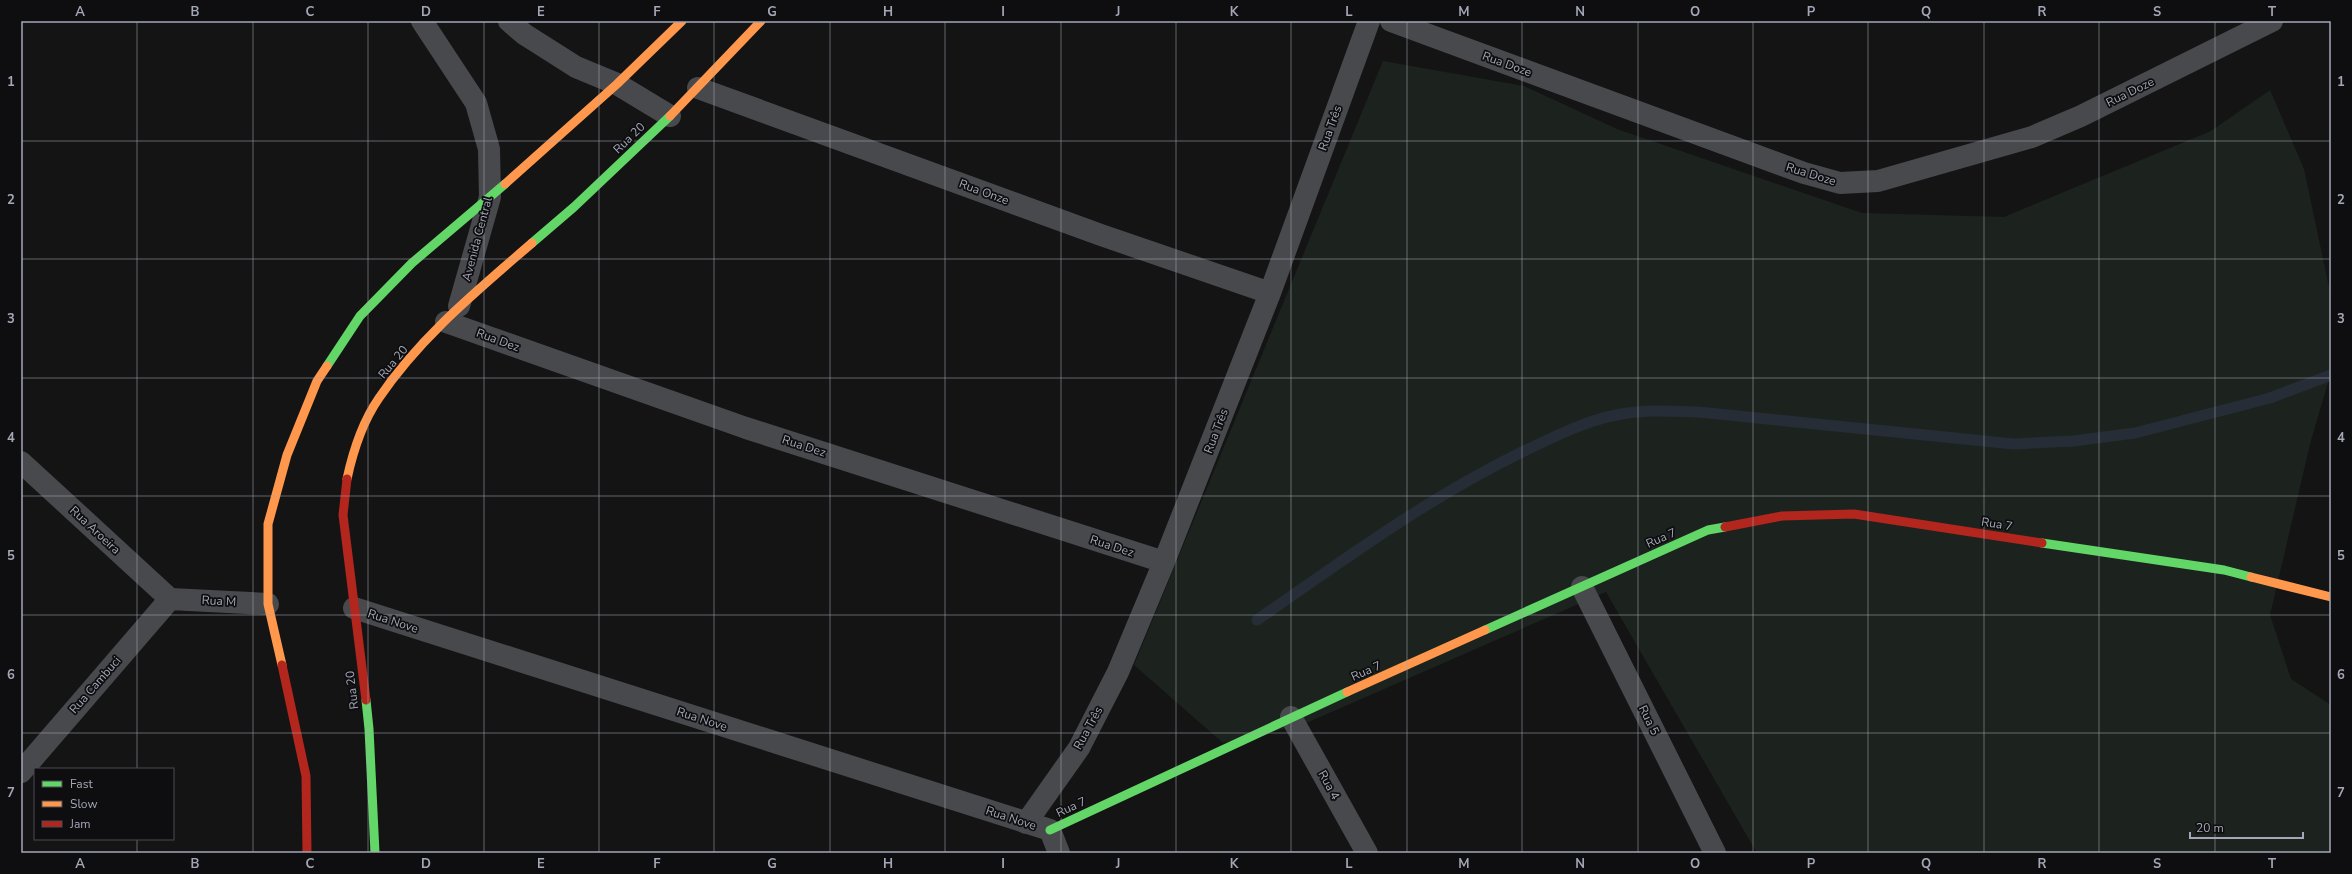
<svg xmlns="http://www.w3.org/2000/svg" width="2352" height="874" viewBox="0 0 2352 874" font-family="'Nunito Sans',sans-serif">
  <rect width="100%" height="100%" fill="#141414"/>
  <path fill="#1c231e" d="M 1383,61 L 1524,86 L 1617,129 L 1862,213 L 2004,217 L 2211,131 L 2270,90 L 2304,169 L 2330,292 L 2331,373 L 2311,440 L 2270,615 L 2291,679 L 2331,705 L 2331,853 L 1757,853 L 1606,592 L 1304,724 L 1223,743 L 1134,665 Z"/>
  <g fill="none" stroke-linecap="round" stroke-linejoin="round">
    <path stroke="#272d36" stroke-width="11" d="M 1257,620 C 1342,561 1425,500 1518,454 C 1550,439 1581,422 1616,415 C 1643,409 1671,411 1698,412 L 2014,444 L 2073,441 L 2135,433 L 2270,398 L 2331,375"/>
    <path stroke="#48494d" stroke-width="22" d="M 422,21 L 476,103 L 489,149 L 490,197 L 459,306
      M 509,21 L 524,34 L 576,67 L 617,84 L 670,116
      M 1391,21 L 1804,173 L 1840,183 L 1878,181 L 2032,137 L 2081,116 L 2272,21
      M 698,88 L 1101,235 L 1270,293
      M 446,322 L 746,428 L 1164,562
      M 21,462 L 170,599
      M 1582,587 L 1715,853
      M 170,599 L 268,604
      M 354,608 L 1050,830 L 1059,853
      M 1291,717 L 1367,853
      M 21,772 L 170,599
      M 1026,823 L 1079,748 L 1118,672 L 1164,562 L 1270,293 L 1369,21"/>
    <path stroke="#63d668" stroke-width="9" d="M 532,243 L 574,207 L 670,116
      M 327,366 L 360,316 L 412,263 L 505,184
      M 2042,543 L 2224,570 L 2251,577
      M 1485,630 L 1708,530 L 1725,527
      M 366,700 L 369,729 L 375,853
      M 1050,830 L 1347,692"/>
    <path stroke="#ff974d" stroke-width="9" d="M 670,116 L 761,21
      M 505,184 L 617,84 L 682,21
      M 347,479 C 353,451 363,421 379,398 C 420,337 478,290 532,243
      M 2251,577 L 2331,597
      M 282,665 L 268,604 L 268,524 L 287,455 L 317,381 L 327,366
      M 1347,692 L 1485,630"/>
    <path stroke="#b3261e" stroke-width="9" d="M 347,479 L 343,515 L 366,700
      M 1725,527 L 1782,516 L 1854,514 L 2042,543
      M 282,665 L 306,776 L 307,853"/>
  </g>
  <path fill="none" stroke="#a4a7b6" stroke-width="1" stroke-opacity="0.55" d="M 137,21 L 137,769M 253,21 L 253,853M 368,21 L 368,853M 484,21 L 484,853M 599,21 L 599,853M 714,21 L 714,853M 830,21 L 830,853M 945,21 L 945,853M 1061,21 L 1061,853M 1176,21 L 1176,853M 1291,21 L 1291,853M 1407,21 L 1407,853M 1522,21 L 1522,853M 1638,21 L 1638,853M 1753,21 L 1753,853M 1868,21 L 1868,853M 1984,21 L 1984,853M 2099,21 L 2099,853M 2215,21 L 2215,853M 21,141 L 2331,141M 21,259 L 2331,259M 21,378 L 2331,378M 21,496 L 2331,496M 21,615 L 2331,615M 21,733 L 2331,733M 137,839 L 137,853"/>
  <g text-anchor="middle" stroke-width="3.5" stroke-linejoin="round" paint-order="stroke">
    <g font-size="12" fill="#a4a7b6" stroke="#0e0e10">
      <text transform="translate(1507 64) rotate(20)" y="4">Rua Doze</text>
      <text transform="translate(2130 92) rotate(-26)" y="4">Rua Doze</text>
      <text transform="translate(1330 128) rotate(-70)" y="4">Rua Três</text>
      <text transform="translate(629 138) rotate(-44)" y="4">Rua 20</text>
      <text transform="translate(1811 174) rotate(17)" y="4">Rua Doze</text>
      <text transform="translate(984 192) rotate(20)" y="4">Rua Onze</text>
      <text transform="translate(477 239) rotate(-75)" y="4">Avenida Central</text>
      <text transform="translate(498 340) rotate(20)" y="4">Rua Dez</text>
      <text transform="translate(393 362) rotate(-50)" y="4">Rua 20</text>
      <text transform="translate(1216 431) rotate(-69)" y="4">Rua Três</text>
      <text transform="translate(804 446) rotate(18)" y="4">Rua Dez</text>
      <text transform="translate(1997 524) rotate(9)" y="4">Rua 7</text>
      <text transform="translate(95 530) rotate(43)" y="4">Rua Aroeira</text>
      <text transform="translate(1661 538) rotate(-24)" y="4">Rua 7</text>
      <text transform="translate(1112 546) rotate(18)" y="4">Rua Dez</text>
      <text transform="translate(219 601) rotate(3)" y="4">Rua M</text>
      <text transform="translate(393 621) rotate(18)" y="4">Rua Nove</text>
      <text transform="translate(1366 671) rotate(-24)" y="4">Rua 7</text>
      <text transform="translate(95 685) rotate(-49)" y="4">Rua Cambuci</text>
      <text transform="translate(352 690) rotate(-97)" y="4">Rua 20</text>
      <text transform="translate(702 719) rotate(18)" y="4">Rua Nove</text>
      <text transform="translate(1649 720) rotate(64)" y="4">Rua 5</text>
      <text transform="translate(1088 728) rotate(-61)" y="4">Rua Três</text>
      <text transform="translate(1329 785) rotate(61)" y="4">Rua 4</text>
      <text transform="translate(1071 807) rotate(-25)" y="4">Rua 7</text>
      <text transform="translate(1011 818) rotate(18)" y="4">Rua Nove</text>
    </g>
  </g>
  <rect width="2352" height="874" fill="none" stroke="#0e0e10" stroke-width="44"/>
  <rect x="34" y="768" width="140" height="72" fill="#0e0e10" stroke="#4a4b52"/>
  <rect x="42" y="781" width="20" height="6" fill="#63d668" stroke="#4a4b52"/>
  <text x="70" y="788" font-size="12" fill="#a4a7b6">Fast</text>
  <rect x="42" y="801" width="20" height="6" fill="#ff974d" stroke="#4a4b52"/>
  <text x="70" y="808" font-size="12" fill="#a4a7b6">Slow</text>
  <rect x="42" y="821" width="20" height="6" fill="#b3261e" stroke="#4a4b52"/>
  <text x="70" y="828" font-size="12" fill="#a4a7b6">Jam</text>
  <path d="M2190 832v6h113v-6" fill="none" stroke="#a4a7b6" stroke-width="2"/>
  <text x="2196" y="832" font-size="12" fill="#a4a7b6" stroke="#0e0e10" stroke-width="3" paint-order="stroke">20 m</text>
  <rect x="22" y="22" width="2308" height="830" fill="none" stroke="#a4a7b6" stroke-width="1.5"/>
  <g font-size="13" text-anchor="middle" font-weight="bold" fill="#a4a7b6">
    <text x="80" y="16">A</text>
    <text x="195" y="16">B</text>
    <text x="310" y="16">C</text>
    <text x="426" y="16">D</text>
    <text x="541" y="16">E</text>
    <text x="657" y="16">F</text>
    <text x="772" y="16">G</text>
    <text x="888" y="16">H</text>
    <text x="1003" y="16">I</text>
    <text x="1118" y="16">J</text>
    <text x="1234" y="16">K</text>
    <text x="1349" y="16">L</text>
    <text x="1464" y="16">M</text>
    <text x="1580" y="16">N</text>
    <text x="1695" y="16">O</text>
    <text x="1811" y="16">P</text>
    <text x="1926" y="16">Q</text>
    <text x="2042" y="16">R</text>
    <text x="2157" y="16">S</text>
    <text x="2272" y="16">T</text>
    <text x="11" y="86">1</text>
    <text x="2341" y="86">1</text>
    <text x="11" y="204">2</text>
    <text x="2341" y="204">2</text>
    <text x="11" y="323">3</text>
    <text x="2341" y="323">3</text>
    <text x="11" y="442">4</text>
    <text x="2341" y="442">4</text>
    <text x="11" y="560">5</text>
    <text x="2341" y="560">5</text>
    <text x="11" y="679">6</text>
    <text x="2341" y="679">6</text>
    <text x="11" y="797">7</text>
    <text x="2341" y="797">7</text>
    <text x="80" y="868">A</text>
    <text x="195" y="868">B</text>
    <text x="310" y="868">C</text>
    <text x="426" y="868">D</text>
    <text x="541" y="868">E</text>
    <text x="657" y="868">F</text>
    <text x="772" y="868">G</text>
    <text x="888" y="868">H</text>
    <text x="1003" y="868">I</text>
    <text x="1118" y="868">J</text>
    <text x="1234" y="868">K</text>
    <text x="1349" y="868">L</text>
    <text x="1464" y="868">M</text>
    <text x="1580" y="868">N</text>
    <text x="1695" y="868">O</text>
    <text x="1811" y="868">P</text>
    <text x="1926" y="868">Q</text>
    <text x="2042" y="868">R</text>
    <text x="2157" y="868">S</text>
    <text x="2272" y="868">T</text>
  </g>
</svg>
